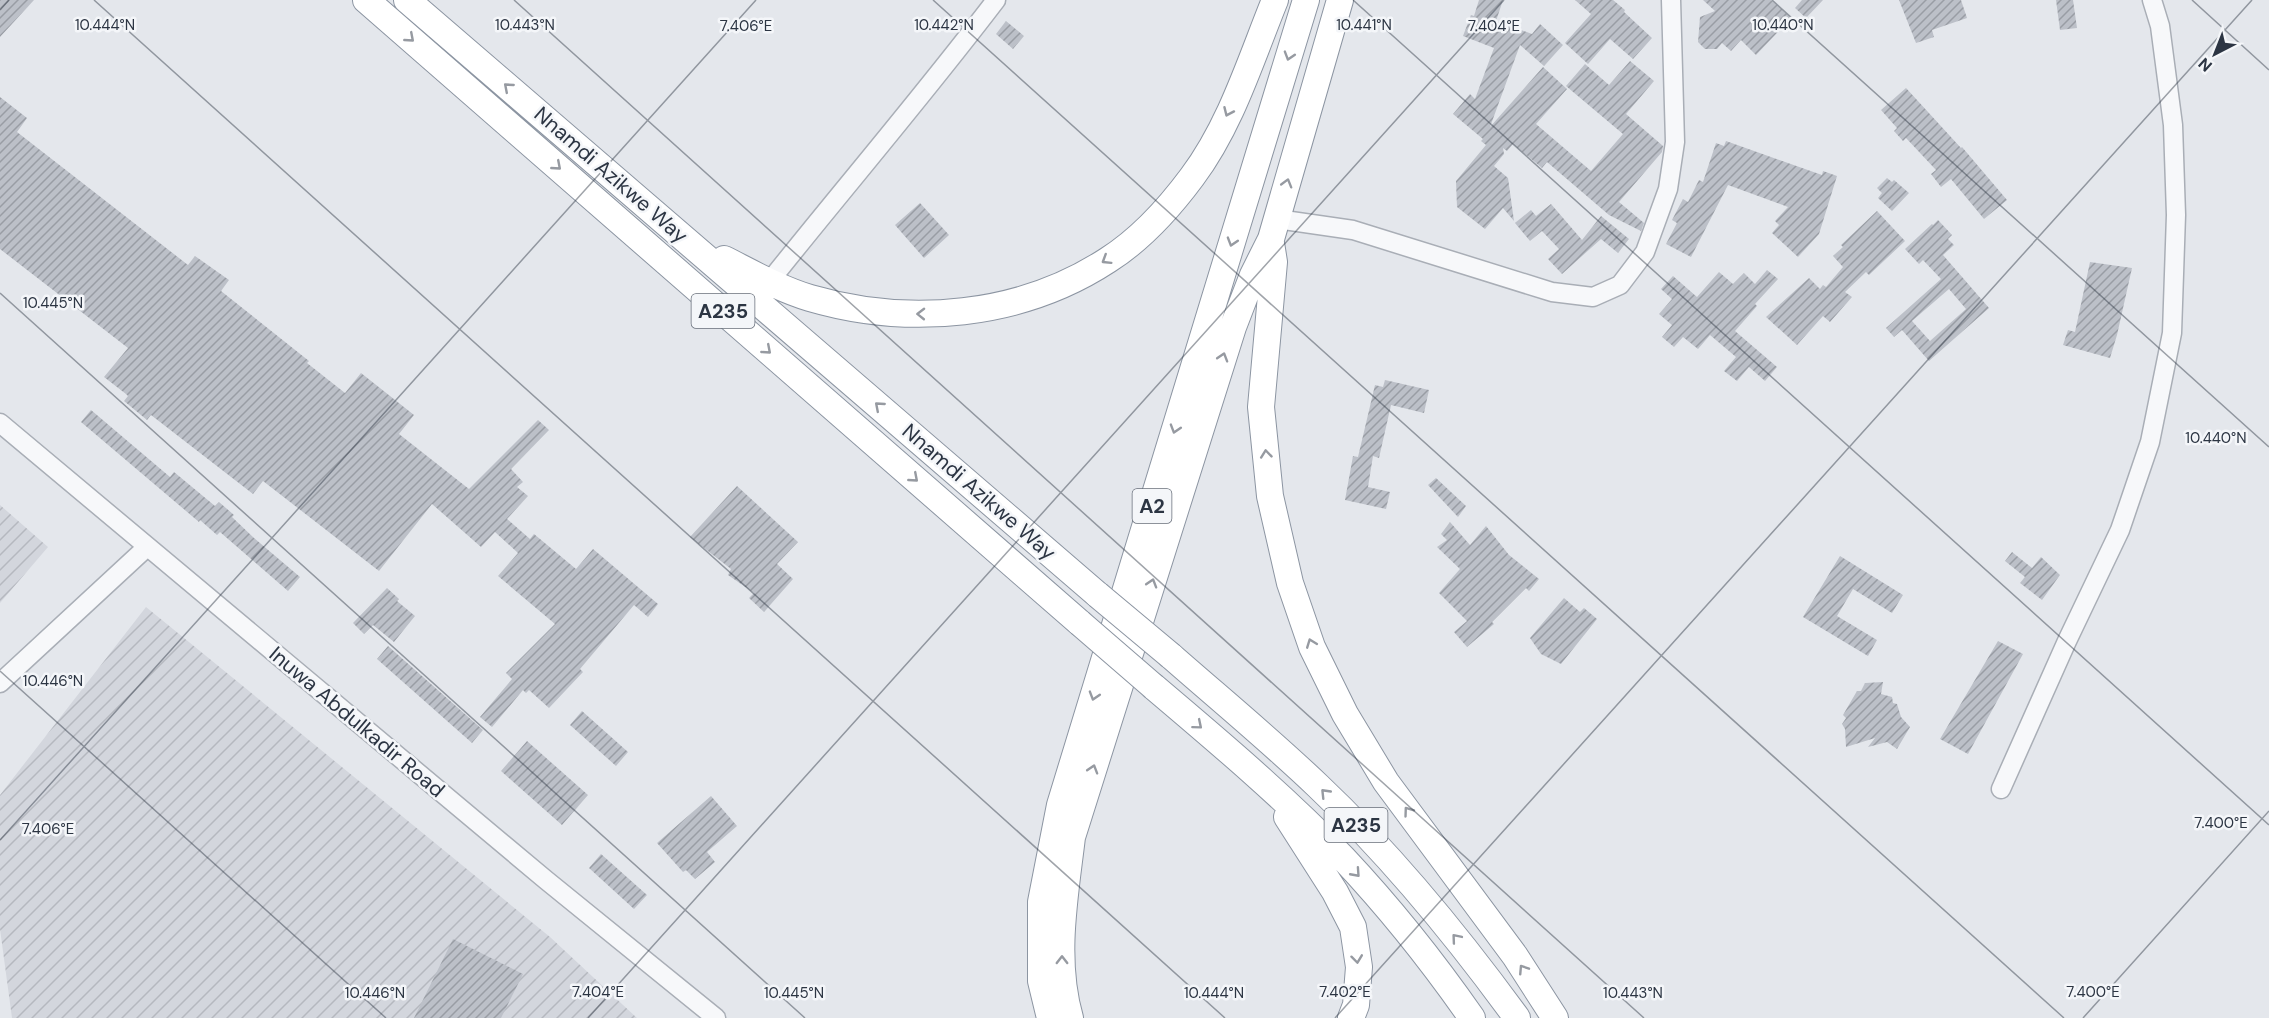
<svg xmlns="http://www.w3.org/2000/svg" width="2269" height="1018" viewBox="0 0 2269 1018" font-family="'DM Sans',sans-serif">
  <defs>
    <pattern id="industrial-furrows" width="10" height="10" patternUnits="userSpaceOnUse" patternTransform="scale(1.5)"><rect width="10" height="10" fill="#d3d6dd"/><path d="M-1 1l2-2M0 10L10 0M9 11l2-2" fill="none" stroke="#b5b8bf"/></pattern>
    <pattern id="building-hatch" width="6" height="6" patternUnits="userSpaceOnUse" patternTransform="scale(1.5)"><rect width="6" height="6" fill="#bcc0c8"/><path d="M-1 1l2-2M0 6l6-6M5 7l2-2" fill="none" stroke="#999da4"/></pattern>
  </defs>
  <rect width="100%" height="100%" fill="#e4e7ec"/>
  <path fill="url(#industrial-furrows)" d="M 0,505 L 48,547 L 0,603 Z
    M 146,607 L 550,937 L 637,1018 L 12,1018 L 0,929 L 0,795 Z"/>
  <path fill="url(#building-hatch)" fill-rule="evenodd" d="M 0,0 L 34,0 L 0,37 Z
    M 1479,0 L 1503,0 L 1496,21 L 1532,34 L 1540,24 L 1563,45 L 1544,66 L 1520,45 L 1490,127 L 1543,67 L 1567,89 L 1536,124 L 1591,171 L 1623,134 L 1566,86 L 1585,64 L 1609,85 L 1630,61 L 1654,81 L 1626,114 L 1663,146 L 1662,152 L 1619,202 L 1644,223 L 1641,231 L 1609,215 L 1547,162 L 1542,168 L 1513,144 L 1507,151 L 1503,148 L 1504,154 L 1494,166 L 1508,178 L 1514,221 L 1503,208 L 1485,229 L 1457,207 L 1456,181 L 1486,145 L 1481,141 L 1483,139 L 1453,114 L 1470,94 L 1475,99 L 1494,48 L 1463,36 L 1471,15 L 1474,16 Z
    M 1575,0 L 1613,0 L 1625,10 L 1624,12 L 1652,38 L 1633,59 L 1610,39 L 1588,64 L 1565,43 L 1591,14 Z
    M 1703,0 L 1771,0 L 1791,18 L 1756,55 L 1741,40 L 1731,51 L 1722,43 L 1717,49 L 1705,49 L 1698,42 L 1700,17 L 1715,11 Z
    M 1802,0 L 1823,0 L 1806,18 L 1795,8 Z
    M 1899,0 L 1961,0 L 1967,18 L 1932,30 L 1934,37 L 1916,43 Z
    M 2056,0 L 2073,0 L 2077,28 L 2060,30 Z
    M 1006,21 L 1024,36 L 1013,49 L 996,34 Z
    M 1906,88 L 1961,148 L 1962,147 L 2007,200 L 1984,219 L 1951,179 L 1941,187 L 1931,174 L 1936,170 L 1906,138 L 1903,141 L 1894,131 L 1897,128 L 1881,110 Z
    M 0,97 L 27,118 L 17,132 L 188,265 L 195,256 L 229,280 L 221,291 L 309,361 L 307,363 L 345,393 L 361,373 L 414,415 L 399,434 L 469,489 L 538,420 L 549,430 L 511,469 L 523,482 L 517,487 L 528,496 L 507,519 L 530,539 L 534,534 L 576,569 L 593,549 L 658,604 L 648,617 L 634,605 L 580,669 L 583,672 L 549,708 L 529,690 L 526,693 L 523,690 L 492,727 L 480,717 L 512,679 L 506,673 L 555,624 L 498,576 L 518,553 L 495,532 L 481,547 L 432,504 L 379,571 L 263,481 L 253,494 L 151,415 L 147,420 L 124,401 L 128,396 L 126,394 L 104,377 L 128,348 L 0,249 Z
    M 1726,141 L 1822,175 L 1823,171 L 1837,176 L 1819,234 L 1798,257 L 1772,233 L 1779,225 L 1775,221 L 1788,207 L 1728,185 L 1691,257 L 1666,244 L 1677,223 L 1672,220 L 1683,199 L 1688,202 L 1699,180 L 1703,182 L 1716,143 L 1724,146 Z
    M 1887,178 L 1892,182 L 1894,180 L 1909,193 L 1892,211 L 1878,198 L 1882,193 L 1877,188 Z
    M 920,203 L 949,235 L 924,258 L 895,225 Z
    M 1551,204 L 1582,240 L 1601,216 L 1629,239 L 1618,253 L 1601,239 L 1562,274 L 1548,259 L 1559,249 L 1542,231 L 1530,241 L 1515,223 L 1531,210 L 1536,216 Z
    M 1877,211 L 1905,241 L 1869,275 L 1866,272 L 1845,292 L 1852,297 L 1830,322 L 1823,316 L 1797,345 L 1766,317 L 1809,278 L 1820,289 L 1823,285 L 1826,287 L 1843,267 L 1833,256 L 1843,247 L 1841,245 Z
    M 1938,220 L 1952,235 L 1948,239 L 1954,245 L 1943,255 L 1989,308 L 1929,361 L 1902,330 L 1894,337 L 1886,328 L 1941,279 L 1923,260 L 1919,264 L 1905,249 L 1932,224 L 1933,225 ZM 1949,289 L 1966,309 L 1930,341 L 1912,321 Z
    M 2090,262 L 2132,268 L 2117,335 L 2110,358 L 2063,345 L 2068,330 L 2075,332 Z
    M 1767,270 L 1778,279 L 1755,304 L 1757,306 L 1735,331 L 1777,367 L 1765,381 L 1749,367 L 1737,381 L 1724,371 L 1736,357 L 1710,335 L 1698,349 L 1683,337 L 1674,347 L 1662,337 L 1672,325 L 1659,314 L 1672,299 L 1661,289 L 1673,276 L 1697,297 L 1719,272 L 1733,284 L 1744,273 L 1755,284 Z
    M 1385,380 L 1429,390 L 1424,413 L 1391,405 L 1379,458 L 1373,456 L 1368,487 L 1390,492 L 1386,509 L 1345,500 L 1353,456 L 1358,457 L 1375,385 L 1383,387 Z
    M 91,410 L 170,477 L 174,472 L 215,506 L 219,502 L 234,515 L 232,517 L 254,538 L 300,577 L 288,591 L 220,532 L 217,535 L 200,520 L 199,522 L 81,422 Z
    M 1436,478 L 1466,506 L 1458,517 L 1428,485 Z
    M 737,486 L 798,542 L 777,564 L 793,579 L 764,612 L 749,598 L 754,593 L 728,575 L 731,569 L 690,537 Z
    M 1450,522 L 1470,545 L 1486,526 L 1509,555 L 1539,579 L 1529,591 L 1526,588 L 1492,622 L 1494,624 L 1467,647 L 1454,632 L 1467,621 L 1439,593 L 1460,569 L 1437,547 L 1447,540 L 1441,534 Z
    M 2012,552 L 2032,568 L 2041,557 L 2060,575 L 2042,600 L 2020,583 L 2025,577 L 2005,561 Z
    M 1840,556 L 1903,595 L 1892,613 L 1853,589 L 1837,616 L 1877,640 L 1868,656 L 1803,617 Z
    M 387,588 L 399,599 L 397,601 L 415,616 L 394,642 L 373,625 L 364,634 L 353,623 Z
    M 1564,598 L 1580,612 L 1584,608 L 1597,619 L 1561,664 L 1541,654 L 1530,638 Z
    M 1998,641 L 2023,654 L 1968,754 L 1940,739 Z
    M 388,646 L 483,730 L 472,743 L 377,659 Z
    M 1883,682 L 1881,694 L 1892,697 L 1893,703 L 1897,704 L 1901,717 L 1910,727 L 1897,749 L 1887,742 L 1868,747 L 1875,738 L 1846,747 L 1845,729 L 1842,724 L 1846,718 L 1843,715 L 1857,691 L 1861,691 L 1865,683 Z
    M 582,711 L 628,752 L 616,766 L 570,725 Z
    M 527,741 L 588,795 L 562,825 L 501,771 Z
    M 711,796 L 737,826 L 707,852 L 715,862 L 695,879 L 686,870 L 683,872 L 657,843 Z
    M 601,854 L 647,895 L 634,909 L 589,868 Z
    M 453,939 L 523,974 L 501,1018 L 414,1018 Z"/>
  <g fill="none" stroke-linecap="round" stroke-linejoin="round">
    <defs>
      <path id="minor" d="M 1277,219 L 1353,230 L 1552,292 L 1593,297 L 1620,285 L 1645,252 L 1668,189 L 1675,142 L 1671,0
        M 769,282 C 844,188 923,96 996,0
        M 0,423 L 546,880 L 716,1018
        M 0,683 L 147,547
        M 2001,789 L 2067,641 L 2120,530 L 2150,442 L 2172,333 L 2176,215 L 2173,125 L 2160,26 L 2152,0"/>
      <path id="highway" d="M 366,0 L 1080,623
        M 407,0 L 1098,595
        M 1271,243 L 1274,262 L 1261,407 L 1270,496 L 1290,583 L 1312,647 L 1345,714 L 1386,782 L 1515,956 L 1555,1018
        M 724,259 C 752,273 780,289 810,298 C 909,327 1021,317 1108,260 C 1141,239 1169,208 1192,177 C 1231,125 1251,59 1275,0
        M 1171,656 C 1220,699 1271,741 1318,786 C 1391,855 1458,937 1517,1018
        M 1154,687 C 1219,742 1284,797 1343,858 C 1390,908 1433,962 1472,1018
        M 1287,817 L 1335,892 L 1353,927 L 1359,967 L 1356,1005 L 1351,1018
        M 1050,1018 L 1041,981 L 1041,902 L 1060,805 L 1306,0
        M 1070,1018 C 1053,959 1065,896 1072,837 L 1233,327 L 1253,275 L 1271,239 L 1340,0"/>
    </defs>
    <use href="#minor" stroke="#a9aeb6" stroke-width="21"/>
    <use href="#highway" stroke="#8c95a2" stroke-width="28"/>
    <use href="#minor" stroke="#f7f8fa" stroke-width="18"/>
    <use href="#highway" stroke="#fff" stroke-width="26"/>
    <defs>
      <path id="highway-bridge" d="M 1098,595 L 1171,656
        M 1080,623 L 1154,687"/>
    </defs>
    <use href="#highway-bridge" stroke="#8c95a2" stroke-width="28" stroke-linecap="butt"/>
    <use href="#highway-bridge" stroke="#fff" stroke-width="26"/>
  </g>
  <defs><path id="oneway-chevron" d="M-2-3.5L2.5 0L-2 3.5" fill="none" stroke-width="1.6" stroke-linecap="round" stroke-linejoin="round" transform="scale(1.5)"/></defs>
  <g stroke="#969aa1">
    <use href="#oneway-chevron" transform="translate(410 38) rotate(41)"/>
    <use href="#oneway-chevron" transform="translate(1289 56) rotate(107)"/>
    <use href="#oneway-chevron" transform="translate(508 87) rotate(-139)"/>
    <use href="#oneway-chevron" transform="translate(1228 112) rotate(114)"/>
    <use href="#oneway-chevron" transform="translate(557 166) rotate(41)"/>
    <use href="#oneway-chevron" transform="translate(1287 183) rotate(-74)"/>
    <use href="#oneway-chevron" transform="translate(1232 242) rotate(107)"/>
    <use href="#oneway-chevron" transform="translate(1106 260) rotate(148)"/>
    <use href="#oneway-chevron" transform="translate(921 314) rotate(-179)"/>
    <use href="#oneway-chevron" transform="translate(767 350) rotate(41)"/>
    <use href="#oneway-chevron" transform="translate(1223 357) rotate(-73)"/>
    <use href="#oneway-chevron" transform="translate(879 406) rotate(-139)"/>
    <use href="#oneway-chevron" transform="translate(1175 429) rotate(107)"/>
    <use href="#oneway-chevron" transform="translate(1266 454) rotate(-96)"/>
    <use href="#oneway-chevron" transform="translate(914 478) rotate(41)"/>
    <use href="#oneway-chevron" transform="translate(1152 583) rotate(-73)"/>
    <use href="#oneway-chevron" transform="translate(1311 643) rotate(-111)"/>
    <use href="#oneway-chevron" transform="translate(1094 696) rotate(107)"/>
    <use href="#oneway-chevron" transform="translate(1198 725) rotate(40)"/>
    <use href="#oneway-chevron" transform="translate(1093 769) rotate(-73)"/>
    <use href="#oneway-chevron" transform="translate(1325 793) rotate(-134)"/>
    <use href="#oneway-chevron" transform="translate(1408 811) rotate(-126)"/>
    <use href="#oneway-chevron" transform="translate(1356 873) rotate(48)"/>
    <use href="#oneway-chevron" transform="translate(1456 938) rotate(-130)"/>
    <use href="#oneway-chevron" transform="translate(1357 959) rotate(83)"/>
    <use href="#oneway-chevron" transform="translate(1062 960) rotate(-90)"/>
    <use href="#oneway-chevron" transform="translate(1523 969) rotate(-123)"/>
  </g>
  <path fill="none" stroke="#2c3543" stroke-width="1.5" stroke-opacity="0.45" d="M 94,0 L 1225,1018M 514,0 L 1644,1018M 933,0 L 2064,1018M 1353,0 L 2269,825M 1772,0 L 2269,447M 2192,0 L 2269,70M 0,10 L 9,0M 0,293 L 805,1018M 0,671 L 386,1018M 0,840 L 756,0M 588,1018 L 1504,0M 1335,1018 L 2252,0M 2083,1018 L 2269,811"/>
  <g text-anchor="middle" stroke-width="5" stroke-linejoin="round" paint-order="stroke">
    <g fill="#f4f6f9" stroke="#686f7a" stroke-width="1.5">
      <rect x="691.5" y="294" width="63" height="34" rx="4.5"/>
      <rect x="1132.5" y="489" width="39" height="34" rx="4.5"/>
      <rect x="1324.5" y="808" width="63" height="34" rx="4.5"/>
    </g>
    <g font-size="20" font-weight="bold" fill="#2c3543">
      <text x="723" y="318">A235</text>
      <text x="1152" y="513">A2</text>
      <text x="1356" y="832">A235</text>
    </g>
    <g font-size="21" fill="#2c3543" stroke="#f4f6f9">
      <text transform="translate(611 175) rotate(41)" y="7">Nnamdi Azikwe Way</text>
      <text transform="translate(979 492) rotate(41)" y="7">Nnamdi Azikwe Way</text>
      <text transform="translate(357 722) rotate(40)" y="7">Inuwa Abdulkadir Road</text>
    </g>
  </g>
  <g font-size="15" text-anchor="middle" fill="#2c3543" stroke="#f4f6f9" stroke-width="5" stroke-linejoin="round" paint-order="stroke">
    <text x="1783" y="30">10.440°N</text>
    <text x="105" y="30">10.444°N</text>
    <text x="525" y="30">10.443°N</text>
    <text x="944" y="30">10.442°N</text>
    <text x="1364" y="30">10.441°N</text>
    <text x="746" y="31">7.406°E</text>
    <text x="1494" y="31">7.404°E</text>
    <text x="53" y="308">10.445°N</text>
    <text x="2216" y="443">10.440°N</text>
    <text x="53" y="686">10.446°N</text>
    <text x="2221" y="828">7.400°E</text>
    <text x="48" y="834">7.406°E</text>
    <text x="598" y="997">7.404°E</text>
    <text x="1345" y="997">7.402°E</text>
    <text x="2093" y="997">7.400°E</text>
    <text x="375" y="998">10.446°N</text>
    <text x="794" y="998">10.445°N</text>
    <text x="1214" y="998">10.444°N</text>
    <text x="1633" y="998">10.443°N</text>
  </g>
  <g transform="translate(2215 54) rotate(222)" stroke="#f4f6f9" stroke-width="4.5" paint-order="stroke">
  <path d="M0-4.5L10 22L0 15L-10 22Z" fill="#2c3543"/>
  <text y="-9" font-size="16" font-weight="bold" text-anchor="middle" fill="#2c3543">N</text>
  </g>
</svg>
